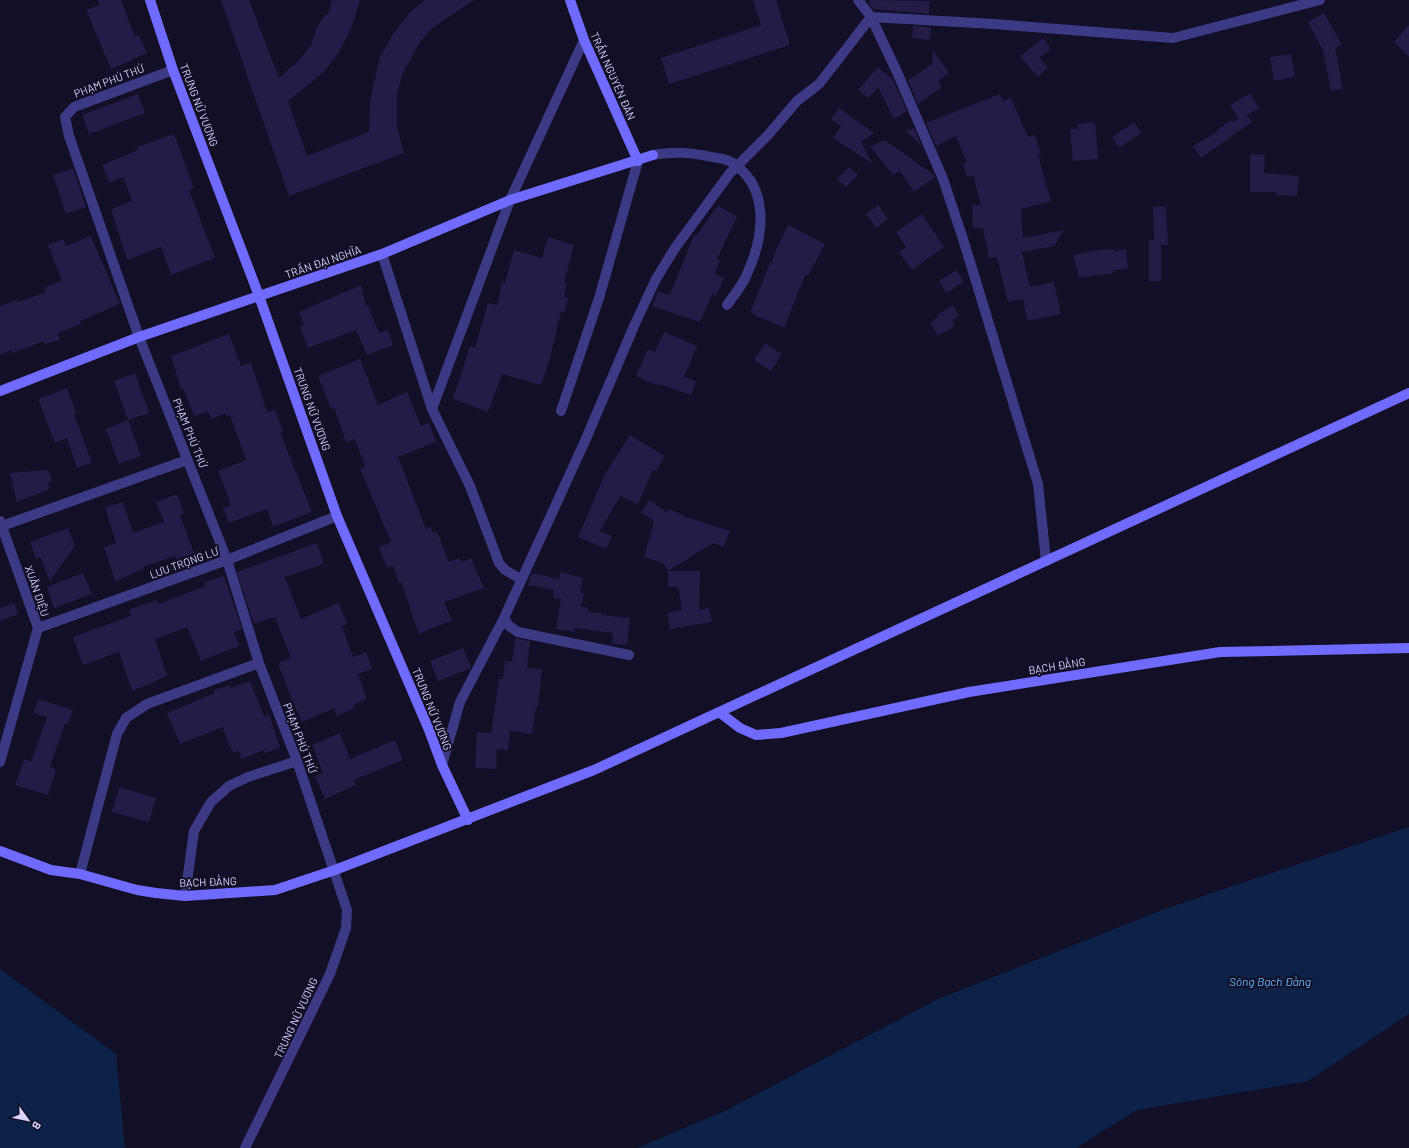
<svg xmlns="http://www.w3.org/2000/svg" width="1409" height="1148" viewBox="0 0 1409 1148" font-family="Barlow,sans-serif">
  <rect width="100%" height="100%" fill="#130f26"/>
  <path fill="#0c2248" d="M 1409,827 L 1409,1014 L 1308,1081 L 1137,1110 L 1076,1148 L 637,1148 L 727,1110 L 938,999 L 1170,907 Z
    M 0,969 L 116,1054 L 125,1148 L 0,1148 Z"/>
  <path fill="#241b47" d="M 98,0 L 121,0 L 135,37 L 139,35 L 147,53 L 111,69 L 86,10 L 99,5 Z
    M 221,0 L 249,0 L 279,78 L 298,61 L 311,45 L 316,29 L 324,16 L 328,14 L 332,0 L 360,0 L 351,29 L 338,53 L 324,72 L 288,101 L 307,156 L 369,132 L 370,101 L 380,57 L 393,34 L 410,12 L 425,0 L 474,0 L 431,29 L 420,42 L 402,75 L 397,95 L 397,127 L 404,153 L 289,196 Z
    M 753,0 L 776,0 L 790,45 L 669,84 L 661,58 L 761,25 Z
    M 870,0 L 930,1 L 929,14 L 873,9 L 869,4 Z
    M 1324,13 L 1342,45 L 1335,48 L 1343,89 L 1331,91 L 1323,51 L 1308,22 Z
    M 1409,25 L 1409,57 L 1394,42 Z
    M 913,26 L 931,27 L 930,40 L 912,38 Z
    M 1043,38 L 1051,49 L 1039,58 L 1048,67 L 1038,77 L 1020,56 Z
    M 933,50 L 949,73 L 938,81 L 942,87 L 918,104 L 908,80 L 932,64 Z
    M 1291,54 L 1295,77 L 1274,81 L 1270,57 Z
    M 878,67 L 893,80 L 907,111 L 894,119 L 878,87 L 868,98 L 858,90 Z
    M 1250,93 L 1259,108 L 1247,115 L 1252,122 L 1201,158 L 1193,146 L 1218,131 L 1217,130 L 1231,120 L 1233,122 L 1239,119 L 1230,105 Z
    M 138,94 L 145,113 L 89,134 L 82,115 Z
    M 1000,94 L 1003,101 L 1011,98 L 1028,137 L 1035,135 L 1041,154 L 1038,155 L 1051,201 L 1021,209 L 1023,238 L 1064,230 L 1054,246 L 1022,252 L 1030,287 L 1054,282 L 1061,314 L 1027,321 L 1023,299 L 1008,302 L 997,257 L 989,259 L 983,228 L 973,228 L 972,205 L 981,205 L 973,175 L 967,177 L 963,164 L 967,163 L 956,136 L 936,146 L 926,123 Z
    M 839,108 L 874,133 L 861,142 L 873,164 L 833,138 L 841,126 L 831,119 Z
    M 1095,122 L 1098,159 L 1073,161 L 1070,129 L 1078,129 L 1077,124 Z
    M 1134,122 L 1141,133 L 1119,148 L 1112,137 Z
    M 914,128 L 921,145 L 906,131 Z
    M 174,134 L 194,188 L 189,190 L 215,258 L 171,275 L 161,247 L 127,260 L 111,209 L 132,201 L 123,177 L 110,183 L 102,165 L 138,150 L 137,147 Z
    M 885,140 L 934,175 L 935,177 L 914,192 L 900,171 L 893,175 L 870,146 Z
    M 1250,154 L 1265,155 L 1264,173 L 1299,176 L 1297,196 L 1276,195 L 1276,192 L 1250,192 Z
    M 849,167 L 858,175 L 846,187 L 837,179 Z
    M 73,168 L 86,207 L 66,214 L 53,175 Z
    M 718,205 L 737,217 L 717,259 L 720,260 L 715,274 L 724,278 L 716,296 L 712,294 L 700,322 L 652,306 L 658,291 L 668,295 L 670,294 L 694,235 L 696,236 Z
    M 878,205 L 888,219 L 876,228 L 866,214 Z
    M 1166,206 L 1168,245 L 1161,245 L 1161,281 L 1149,281 L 1149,240 L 1154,240 L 1153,207 Z
    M 922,214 L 944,247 L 912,270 L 899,252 L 906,247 L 896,232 Z
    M 788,225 L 825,244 L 808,276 L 805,275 L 784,328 L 750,313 L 770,263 L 772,263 L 775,252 Z
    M 91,236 L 120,304 L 80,321 L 81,324 L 58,333 L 60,340 L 45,344 L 44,341 L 13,353 L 12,350 L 0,355 L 0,306 L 17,300 L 18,302 L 46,292 L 44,288 L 62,281 L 48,245 L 63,239 L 66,246 Z
    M 548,237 L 574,245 L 564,283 L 567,283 L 564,297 L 568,298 L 565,312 L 561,312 L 549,362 L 541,385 L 502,374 L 488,412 L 453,399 L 470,346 L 475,348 L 488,303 L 497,305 L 502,282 L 505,283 L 514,250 L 542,258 Z
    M 1115,249 L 1115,251 L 1126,249 L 1128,269 L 1114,270 L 1114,273 L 1079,278 L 1073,255 L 1098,250 Z
    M 956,270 L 964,281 L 947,293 L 939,281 Z
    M 361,285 L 366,306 L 368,305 L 379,333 L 388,330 L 393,345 L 367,355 L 356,330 L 308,348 L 300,327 L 304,325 L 299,312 Z
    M 952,305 L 959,316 L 952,320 L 955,326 L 938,336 L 930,323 L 938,317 L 937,315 Z
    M 664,332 L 697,346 L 684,377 L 696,381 L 691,395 L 658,384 L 657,385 L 636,376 L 648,349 L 655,352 Z
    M 229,334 L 241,366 L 251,362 L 267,412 L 275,410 L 283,432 L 280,433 L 312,512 L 273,527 L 267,509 L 229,523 L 223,508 L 231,505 L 218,471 L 246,460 L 230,415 L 226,416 L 225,413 L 212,419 L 208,412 L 194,416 L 183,388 L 181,389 L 171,356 Z
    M 765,343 L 782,354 L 771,371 L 754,360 Z
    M 360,359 L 378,405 L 407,392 L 421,426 L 429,423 L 436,442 L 398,457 L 426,529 L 431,527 L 433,533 L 437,532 L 449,562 L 460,558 L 462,562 L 471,558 L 484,588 L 444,602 L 452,620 L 419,634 L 401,582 L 399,583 L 393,566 L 387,568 L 379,547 L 391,542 L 360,469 L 365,466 L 355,439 L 346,442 L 334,407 L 331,409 L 318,376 Z
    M 135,373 L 149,413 L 128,420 L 114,381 Z
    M 67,388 L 76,413 L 74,414 L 92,463 L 77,468 L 67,438 L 55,443 L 38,399 Z
    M 128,420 L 141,456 L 119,464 L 106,429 Z
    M 630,435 L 665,456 L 656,471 L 653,469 L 638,504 L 620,496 L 600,531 L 612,536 L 606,549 L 578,537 L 604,476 Z
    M 48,470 L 52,481 L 48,483 L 50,489 L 17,502 L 10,473 Z
    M 177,494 L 184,514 L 180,515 L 194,553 L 176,560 L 175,556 L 143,567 L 144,569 L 115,581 L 104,547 L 116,543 L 105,507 L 123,502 L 133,533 L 164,522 L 156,502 Z
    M 649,500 L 667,512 L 669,509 L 687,517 L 730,531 L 724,547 L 713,543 L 668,571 L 663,563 L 644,557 L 654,521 L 641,512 Z
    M 68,528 L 75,546 L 50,581 L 40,557 L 36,559 L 30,542 Z
    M 317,543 L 324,564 L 285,577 L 301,619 L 339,603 L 347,624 L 342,626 L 353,657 L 366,652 L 372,669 L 358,674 L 367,699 L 353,705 L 355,708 L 337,716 L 334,708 L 302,722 L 290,695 L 278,663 L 291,658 L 275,617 L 254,624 L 237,572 Z
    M 668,571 L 700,571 L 699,610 L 709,608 L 712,622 L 670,629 L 667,613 L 682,610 L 678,587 L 668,587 Z
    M 560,572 L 583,578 L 580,592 L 584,593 L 581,606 L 589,608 L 588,612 L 602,613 L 602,615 L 630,618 L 627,645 L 612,644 L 613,633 L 575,628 L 574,632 L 556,629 L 561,599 L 553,598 L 554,590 L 528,585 L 532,573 L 559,579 Z
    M 83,573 L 92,594 L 54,608 L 47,587 Z
    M 224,576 L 242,629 L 234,632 L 239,646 L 201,661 L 188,629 L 186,628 L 155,639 L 167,676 L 155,681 L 155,682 L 132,691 L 119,652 L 83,665 L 73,637 L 131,616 L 129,610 L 157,600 L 158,604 L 206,586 L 204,582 Z
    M 14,603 L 18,614 L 0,621 L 0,608 Z
    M 515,638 L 530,641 L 527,668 L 542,669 L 538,707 L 536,707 L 532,734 L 510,731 L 508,750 L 497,749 L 496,769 L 475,768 L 477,732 L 491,733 L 499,679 L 503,679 L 505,661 L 512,662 Z
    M 463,648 L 471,668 L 438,681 L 430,661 Z
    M 250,681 L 264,716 L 269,714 L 280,748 L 265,753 L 264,750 L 242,759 L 239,751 L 234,753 L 228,743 L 223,727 L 180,744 L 167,713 L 215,693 L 214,690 L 230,685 L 231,688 Z
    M 38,699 L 73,710 L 68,724 L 65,723 L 50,767 L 56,769 L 48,795 L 15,785 L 24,759 L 31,762 L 47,717 L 34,713 Z
    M 340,733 L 350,759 L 395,740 L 403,760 L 354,780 L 356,785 L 325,799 L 315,776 L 323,773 L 312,745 Z
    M 119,787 L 156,798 L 149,822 L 112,812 Z"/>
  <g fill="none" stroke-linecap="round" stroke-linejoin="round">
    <path stroke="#3d3a85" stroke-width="10" d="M 173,70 L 74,107 L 65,117 L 69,136 L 139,337 L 227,560 L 259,663 L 297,761 L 347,910 L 346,928 L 330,974 L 245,1148
      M 653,155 C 673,152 687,152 707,156 C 714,158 725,158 731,162 C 771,187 764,237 747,274 C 743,285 734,295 727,305
      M 382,254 L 432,409 L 470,486 L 499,563 L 505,570 L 521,579
      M 432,409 L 510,200 L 584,40
      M 561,411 L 599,298 L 638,161
      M 0,521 L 38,628 L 0,762
      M 2,526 L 187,460
      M 1046,561 L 1038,484 L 963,239 L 943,179 L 897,72 L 871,17 L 994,24 L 1173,38 L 1320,0
      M 504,618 L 509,626 L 518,632 L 629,655
      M 38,628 L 227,560 L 337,516
      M 442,765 L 460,702 L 504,618 L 585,441 L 634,326 L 656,279 L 675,248 L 730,173 L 768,135 L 797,101 L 819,84 L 871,17 L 858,0
      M 80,874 L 117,734 L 126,718 L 147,704 L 259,663
      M 185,896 L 194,831 L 211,802 L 229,786 L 248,777 L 297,761"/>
    <path stroke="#6f6bff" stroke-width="10" d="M 150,0 L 173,70 L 259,296 L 337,516 L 429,730 L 442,765 L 468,820
      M 570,0 L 584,40 L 638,161
      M 0,391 L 139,337 L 382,254 L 510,200 L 653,155
      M 719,712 L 740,728 L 756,735 L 781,733 L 969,692 L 1220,652 L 1409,648
      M 0,851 L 51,870 L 80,874 L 137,890 L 156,893 L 185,896 L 275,890 L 335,870 L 594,770 L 1409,393"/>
  </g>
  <g text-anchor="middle" stroke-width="4" stroke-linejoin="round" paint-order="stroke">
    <g font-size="11" fill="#d9d4ff" stroke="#130f26">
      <text transform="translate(613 76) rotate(66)" y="4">TRẦN NGUYÊN ĐÁN</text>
      <text transform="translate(109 81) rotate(-21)" y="4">PHẠM PHÚ THỨ</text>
      <text transform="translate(199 105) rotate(69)" y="4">TRƯNG NỮ VƯƠNG</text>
      <text transform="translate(323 262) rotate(-19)" y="4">TRẦN ĐẠI NGHĨA</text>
      <text transform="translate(312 409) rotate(70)" y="4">TRƯNG NỮ VƯƠNG</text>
      <text transform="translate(190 433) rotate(68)" y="4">PHẠM PHÚ THỨ</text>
      <text transform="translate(184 563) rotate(-20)" y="4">LƯU TRỌNG LƯ</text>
      <text transform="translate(37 591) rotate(71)" y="4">XUÂN DIỆU</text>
      <text transform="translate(1057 666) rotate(-9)" y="4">BẠCH ĐẰNG</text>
      <text transform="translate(432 709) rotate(68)" y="4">TRƯNG NỮ VƯƠNG</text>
      <text transform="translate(300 738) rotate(69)" y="4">PHẠM PHÚ THỨ</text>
      <text transform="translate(208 882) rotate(-2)" y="4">BẠCH ĐẰNG</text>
      <text transform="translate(296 1018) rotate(-65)" y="4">TRƯNG NỮ VƯƠNG</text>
    </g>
    <g font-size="12" font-style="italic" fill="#62b6ff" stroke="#130f26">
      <text x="1270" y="986">Sông Bạch Đằng</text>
    </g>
  </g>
  <g transform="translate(28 1120) rotate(123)" stroke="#130f26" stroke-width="3" paint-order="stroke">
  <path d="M0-3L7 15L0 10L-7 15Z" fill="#d9d4ff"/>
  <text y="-6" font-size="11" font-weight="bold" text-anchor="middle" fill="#d9d4ff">B</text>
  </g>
</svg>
